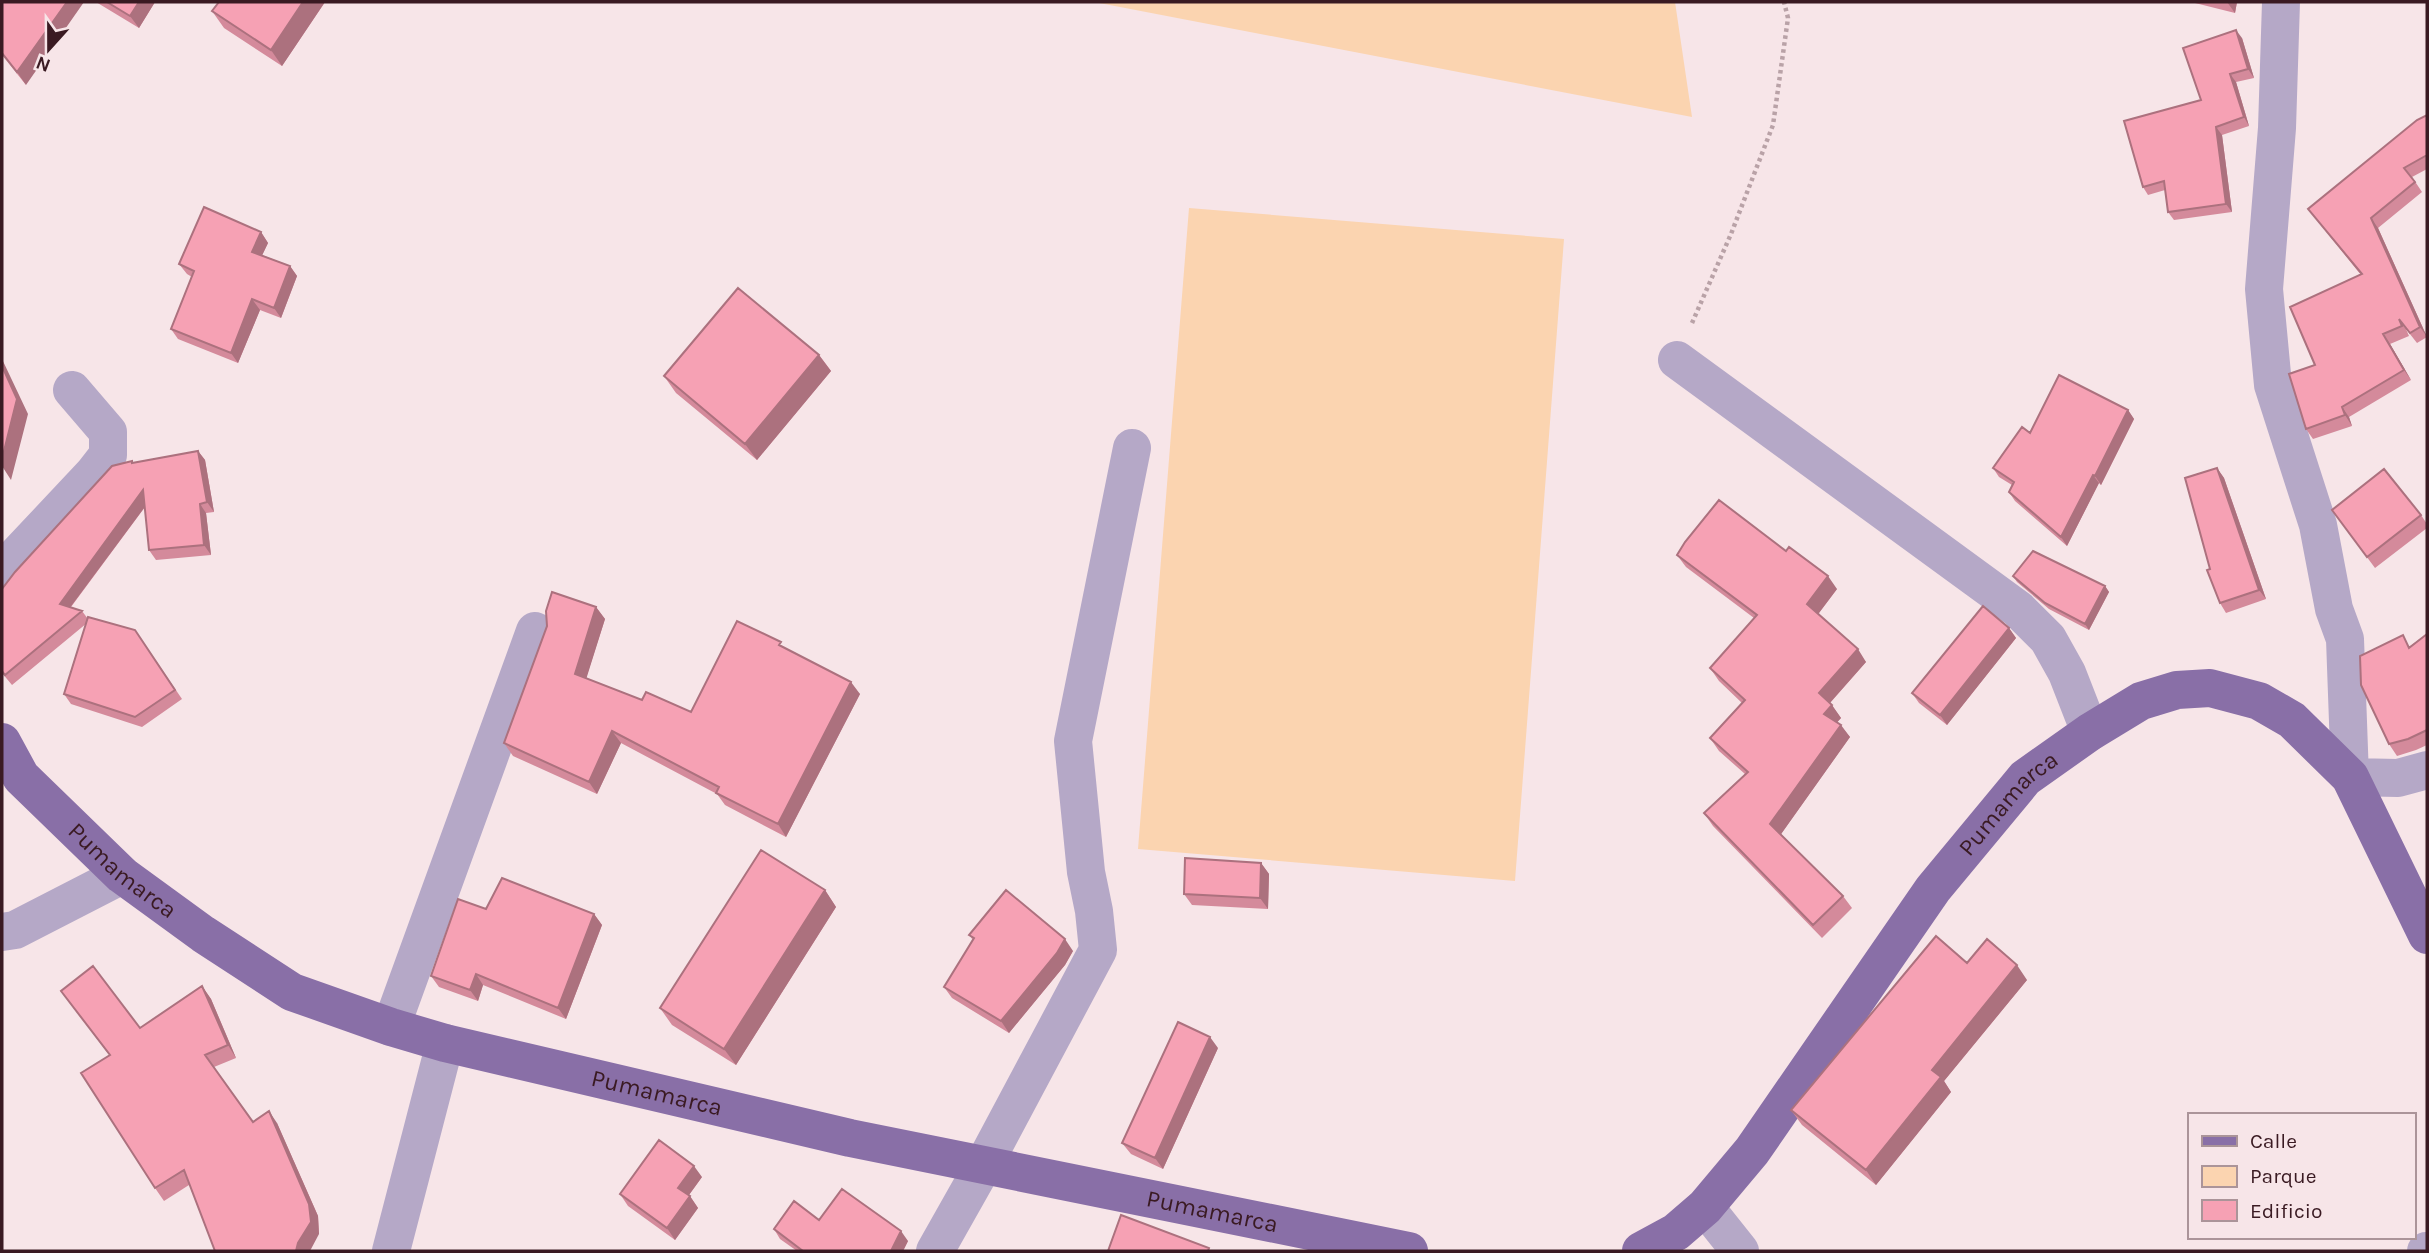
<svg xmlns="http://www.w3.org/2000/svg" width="2429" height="1253" viewBox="0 0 2429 1253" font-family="Karla,sans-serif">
  <rect width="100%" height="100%" fill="#f7e5e8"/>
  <path fill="#fbd4b0" d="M 1094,2 L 1675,2 L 1692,117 Z
    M 1189,208 L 1564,239 L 1515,881 L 1138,849 Z"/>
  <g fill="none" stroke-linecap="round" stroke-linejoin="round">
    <path stroke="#b9a2a7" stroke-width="4.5" stroke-dasharray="3.5 3.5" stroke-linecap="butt" d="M 1692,323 L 1731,234 L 1773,125 L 1788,18 L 1784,2"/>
    <path stroke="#b5a8c7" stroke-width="38" d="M 2281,2 L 2277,128 L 2264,289 L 2273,385 L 2318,525 L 2334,609 L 2345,639 L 2350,777 L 2398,778 L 2427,770
      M 1677,360 L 2018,609 L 2048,639 L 2067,673 L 2090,732
      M 2,571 L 94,473 L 108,455 L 108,432 L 72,390
      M 2,932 L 15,930 L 122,875
      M 391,1027 L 535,631
      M 1705,1207 L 1740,1251
      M 391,1251 L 445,1043
      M 935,1251 L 983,1166 L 1098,950 L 1094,911 L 1086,872 L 1073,741 L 1132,448
      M 2426,1251 L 2427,1251"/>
    <g stroke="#896fa7" stroke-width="38">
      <path id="s1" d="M 2,742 L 21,777 L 122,875 L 203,934 L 292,992 L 391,1027 L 445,1043 L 850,1138 L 1409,1251"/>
      <path id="s2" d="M 1641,1251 L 1676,1232 L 1705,1207 L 1752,1151 L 1933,889 L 2025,778 L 2090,732 L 2141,701 L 2177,690 L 2210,688 L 2259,701 L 2292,720 L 2350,777 L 2427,935"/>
    </g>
  </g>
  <path fill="#d48a9b" d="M 2,2 L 26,85 L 2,55 Z
    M 96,2 L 155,2 L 139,28 Z
    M 325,2 L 282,66 L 224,28 L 212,11 Z
    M 2191,2 L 2237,2 L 2235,13 Z
    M 2242,38 L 2254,78 L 2236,82 L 2249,126 L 2222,135 L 2232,212 L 2174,220 L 2168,212 L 2165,190 L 2148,195 L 2143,187 Z
    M 2427,115 L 2427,169 L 2412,177 L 2422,192 L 2378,228 L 2427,337 L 2417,343 L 2406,329 L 2409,336 L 2390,344 L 2411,380 L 2349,417 L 2352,426 L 2313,439 L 2306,429 L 2315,365 L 2361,275 L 2308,209 Z
    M 261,232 L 268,243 L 262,255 L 290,266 L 297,276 L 281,318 L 260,310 L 238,363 L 178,339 L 171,329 L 192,277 L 187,274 L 179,264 Z
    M 819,355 L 831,371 L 757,460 L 676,393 L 664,376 Z
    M 2128,410 L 2134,419 L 2101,485 L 2099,483 L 2067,546 L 2015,501 L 2009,492 L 2012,485 L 1999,477 L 1993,468 L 2030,433 Z
    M 198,451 L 205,460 L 214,512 L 206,513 L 211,555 L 156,560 L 149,550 L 145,507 L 71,607 L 82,611 L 88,619 L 135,630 L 182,699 L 142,727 L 71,704 L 64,694 L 87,623 L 12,685 L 2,673 L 2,589 L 133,463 Z
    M 2217,468 L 2224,478 L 2266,599 L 2226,613 L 2220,603 L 2210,569 Z
    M 2332,510 L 2421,515 L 2427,524 L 2427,528 L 2375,568 Z
    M 1677,555 L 1837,589 L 1818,614 L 1866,662 L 1830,703 L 1841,718 L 1837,722 L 1850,737 L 1781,834 L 1843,896 L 1852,908 L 1822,938 L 1713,826 L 1704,813 L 1745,774 L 1719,751 L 1710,738 L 1742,703 L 1719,681 L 1710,668 L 1754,618 L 1686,567 Z
    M 2013,576 L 2105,586 L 2109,592 L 2089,630 L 2049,609 L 2017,582 Z
    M 596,607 L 605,619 L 586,678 L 642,700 L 691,712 L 784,648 L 860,694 L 786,837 L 725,805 L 717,794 L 621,743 L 597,794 L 513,756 L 504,743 Z
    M 2009,628 L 2016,638 L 1947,725 L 1919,703 L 1912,693 Z
    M 2427,634 L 2427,745 L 2416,750 L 2397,756 L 2389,744 L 2410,646 Z
    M 1261,863 L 1269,874 L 1268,909 L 1192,905 L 1184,894 Z
    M 825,890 L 836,907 L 736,1065 L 672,1025 L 660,1008 Z
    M 486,909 L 594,914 L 602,925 L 566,1019 L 483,985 L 478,1001 L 439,987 L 431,976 Z
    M 969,935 L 1073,951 L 1065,965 L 1009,1033 L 952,998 L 944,987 L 973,940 Z
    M 1967,963 L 2027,980 L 1944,1081 L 1951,1092 L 1876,1185 L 1802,1125 L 1791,1110 Z
    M 202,986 L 211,999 L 236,1058 L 214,1067 L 253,1122 L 277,1123 L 318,1216 L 319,1234 L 189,1185 L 164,1201 L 155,1188 L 110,1056 L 61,991 L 140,1028 Z
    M 1218,1048 L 1163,1169 L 1131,1154 L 1122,1143 Z
    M 702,1177 L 689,1195 L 698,1208 L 675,1240 L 628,1206 L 620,1194 Z
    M 819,1220 L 908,1241 L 903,1251 L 797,1251 L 780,1239 L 774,1229 Z"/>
  <path fill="#ac717e" d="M 67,2 L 84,2 L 26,85 L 17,72 Z
    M 139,2 L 155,2 L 139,28 L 130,16 Z
    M 303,2 L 325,2 L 282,66 L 271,50 Z
    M 2227,2 L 2237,2 L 2235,13 Z
    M 2236,30 L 2242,38 L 2254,78 L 2248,69 Z
    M 2230,74 L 2236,82 L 2249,126 L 2244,117 Z
    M 2216,127 L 2222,135 L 2232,212 L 2226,204 Z
    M 2371,218 L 2378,228 L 2427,337 L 2420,327 Z
    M 261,232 L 268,243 L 259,262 L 252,252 Z
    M 290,266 L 297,276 L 281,318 L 274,308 Z
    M 252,299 L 260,310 L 238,363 L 231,353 Z
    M 2383,334 L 2390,344 L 2411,380 L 2404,370 Z
    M 819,355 L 831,371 L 757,460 L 745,444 Z
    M 2,359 L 28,414 L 11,480 L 2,466 Z
    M 2342,407 L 2349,417 L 2352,426 L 2345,415 Z
    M 2128,410 L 2134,419 L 2101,485 L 2095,476 Z
    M 198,451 L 205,460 L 214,512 L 207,502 Z
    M 2217,468 L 2224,478 L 2266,599 L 2259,590 Z
    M 2093,475 L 2099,483 L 2067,546 L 2061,537 Z
    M 143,490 L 150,500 L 66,613 L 60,604 Z
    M 200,504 L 206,513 L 211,555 L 204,545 Z
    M 1828,576 L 1837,589 L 1816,617 L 1807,604 Z
    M 2105,586 L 2109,592 L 2089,630 L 2085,624 Z
    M 596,607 L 605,619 L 584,686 L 575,674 Z
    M 2009,628 L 2016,638 L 1947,725 L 1940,715 Z
    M 1858,649 L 1866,662 L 1828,705 L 1819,693 Z
    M 851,682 L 860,694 L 786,837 L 778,824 Z
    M 1832,705 L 1841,718 L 1833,727 L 1824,714 Z
    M 1841,725 L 1850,737 L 1779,837 L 1770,824 Z
    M 612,731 L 621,743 L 597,794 L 589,782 Z
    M 1261,863 L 1269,874 L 1268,909 L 1260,898 Z
    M 825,890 L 836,907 L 736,1065 L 724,1049 Z
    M 594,914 L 602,925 L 566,1019 L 558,1008 Z
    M 1065,939 L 1073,951 L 1065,965 L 1009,1033 L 1001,1021 Z
    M 2017,965 L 2027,980 L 1944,1081 L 1951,1092 L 1876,1185 L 1866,1170 L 1932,1070 Z
    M 476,974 L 483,985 L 478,1001 L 470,990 Z
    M 202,986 L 211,999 L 236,1058 L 228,1045 Z
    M 1210,1037 L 1218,1048 L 1163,1169 L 1155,1158 Z
    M 269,1111 L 277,1123 L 318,1216 L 319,1234 L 310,1251 L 296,1251 Z
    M 694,1166 L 702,1177 L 686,1199 L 678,1188 Z
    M 690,1196 L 698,1208 L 675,1240 L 667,1228 Z
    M 901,1231 L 908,1241 L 903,1251 L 891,1251 Z"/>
  <path fill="#f6a1b4" stroke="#ac717e" stroke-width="2" d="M 2,2 L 67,2 L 17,72 L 2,53 Z
    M 107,2 L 139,2 L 130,16 Z
    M 219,2 L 303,2 L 271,50 L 212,11 Z
    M 2236,30 L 2248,69 L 2230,74 L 2244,117 L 2216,127 L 2226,204 L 2168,212 L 2164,181 L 2143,187 L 2124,121 L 2201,100 L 2183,48 Z
    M 2427,115 L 2427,155 L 2404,168 L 2415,182 L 2371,218 L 2420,327 L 2410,333 L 2399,319 L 2402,326 L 2383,334 L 2404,370 L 2342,407 L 2345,415 L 2306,429 L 2289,374 L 2315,365 L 2290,307 L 2362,274 L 2308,209 L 2417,120 Z
    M 204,207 L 261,232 L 252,252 L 290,266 L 274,308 L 252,299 L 231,353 L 171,329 L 194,271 L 179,264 Z
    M 738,288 L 819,355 L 745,444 L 664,376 Z
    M 2,366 L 17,399 L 2,459 Z
    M 2059,375 L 2128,410 L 2095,476 L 2093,475 L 2061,537 L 2009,492 L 2014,482 L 1993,468 L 2022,427 L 2030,433 Z
    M 198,451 L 207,502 L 200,504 L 204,545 L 149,550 L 143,490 L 60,604 L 82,611 L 5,675 L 2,671 L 2,589 L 15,572 L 112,466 L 132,461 L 132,463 Z
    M 2217,468 L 2259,590 L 2220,603 L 2207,570 L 2210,569 L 2185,478 Z
    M 2384,469 L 2421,515 L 2367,557 L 2332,510 Z
    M 1719,500 L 1786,551 L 1789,547 L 1828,576 L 1807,604 L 1858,649 L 1819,693 L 1832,705 L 1824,714 L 1841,725 L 1770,824 L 1843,896 L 1813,925 L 1704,813 L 1748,772 L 1710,738 L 1745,700 L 1710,668 L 1757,615 L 1677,555 L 1685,542 Z
    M 2033,551 L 2105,586 L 2085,624 L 2045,603 L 2013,576 Z
    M 552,592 L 596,607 L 575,674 L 642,700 L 646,692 L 691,712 L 737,621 L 781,642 L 779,645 L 851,682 L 778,824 L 716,793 L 719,787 L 612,731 L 589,782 L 504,743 L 547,626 L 546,611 Z
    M 1983,606 L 2009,628 L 1940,715 L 1912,693 Z
    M 88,617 L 135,630 L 175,690 L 135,717 L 64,694 Z
    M 2427,634 L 2427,730 L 2408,739 L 2389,744 L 2361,685 L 2360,656 L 2403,635 L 2409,648 Z
    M 761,850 L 825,890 L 724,1049 L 660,1008 Z
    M 1185,858 L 1261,863 L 1260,898 L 1184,894 Z
    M 502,878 L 594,914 L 558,1008 L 476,974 L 470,990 L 431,976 L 458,899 L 486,909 Z
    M 1006,890 L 1065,939 L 1057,953 L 1001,1021 L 944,987 L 974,938 L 969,935 Z
    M 1936,936 L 1967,963 L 1987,939 L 2017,965 L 1932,1070 L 1941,1077 L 1866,1170 L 1791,1110 Z
    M 93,966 L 140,1028 L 202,986 L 228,1045 L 205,1055 L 253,1122 L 269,1111 L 309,1204 L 311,1222 L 298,1243 L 296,1251 L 215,1251 L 184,1170 L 155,1188 L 81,1073 L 110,1055 L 61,991 Z
    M 1178,1022 L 1210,1037 L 1155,1158 L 1122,1143 Z
    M 659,1140 L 694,1166 L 678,1188 L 690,1196 L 667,1228 L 620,1194 Z
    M 842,1189 L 901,1231 L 891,1251 L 803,1251 L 774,1229 L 794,1201 L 819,1220 Z
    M 1121,1215 L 1209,1248 L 1208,1251 L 1108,1251 Z"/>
  <g text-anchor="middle" stroke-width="7" stroke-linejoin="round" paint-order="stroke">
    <g font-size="24" fill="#3a1a22" stroke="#f7e5e8">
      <text dy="8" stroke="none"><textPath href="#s2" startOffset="584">Pumamarca</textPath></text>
      <text dy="8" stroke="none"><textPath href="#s1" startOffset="178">Pumamarca</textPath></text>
      <text dy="8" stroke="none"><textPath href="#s1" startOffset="766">Pumamarca</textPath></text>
      <text dy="8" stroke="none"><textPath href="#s1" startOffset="1334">Pumamarca</textPath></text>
    </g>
  </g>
  <rect width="2429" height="1253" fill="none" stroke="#3a1a22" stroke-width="7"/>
  <rect x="2188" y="1113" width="228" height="126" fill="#f7e5e8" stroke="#ab9499" stroke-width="2"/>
  <rect x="2202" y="1136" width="35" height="10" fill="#896fa7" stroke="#ab9499" stroke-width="2"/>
  <text x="2250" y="1148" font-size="21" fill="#3a1a22">Calle</text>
  <rect x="2202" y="1166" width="35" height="21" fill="#fbd4b0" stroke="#ab9499" stroke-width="2"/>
  <text x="2250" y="1183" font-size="21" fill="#3a1a22">Parque</text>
  <rect x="2202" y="1200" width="35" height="21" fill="#f6a1b4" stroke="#ab9499" stroke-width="2"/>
  <text x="2250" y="1218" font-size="21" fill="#3a1a22">Edificio</text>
  <g transform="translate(49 49) rotate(201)" stroke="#f7e5e8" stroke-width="5" paint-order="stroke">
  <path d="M0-5L12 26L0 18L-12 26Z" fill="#3a1a22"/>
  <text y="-10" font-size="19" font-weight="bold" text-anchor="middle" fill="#3a1a22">N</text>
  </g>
</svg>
